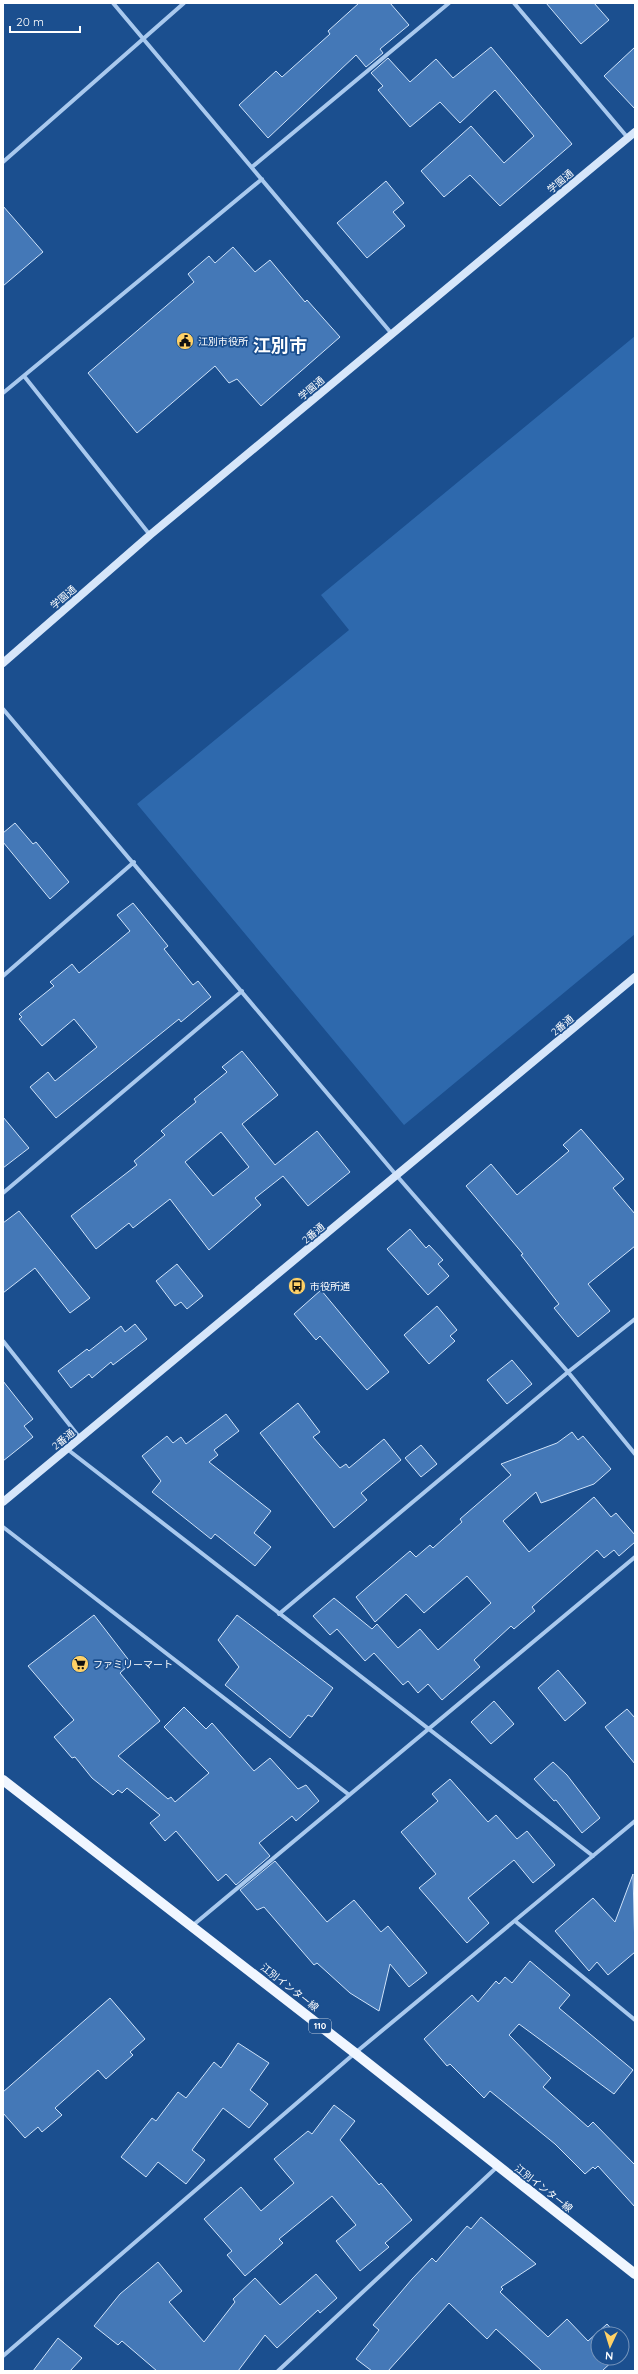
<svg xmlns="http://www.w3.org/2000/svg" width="638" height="2374" viewBox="0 0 638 2374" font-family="Quicksand,'Noto Sans JP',sans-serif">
  <rect width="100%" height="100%" fill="#1b4f8f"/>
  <path fill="#2e69ad" d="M 635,336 L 635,934 L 404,1125 L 137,804 L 349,630 L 321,595 Z"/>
  <path fill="#4478b7" stroke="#cfe3fa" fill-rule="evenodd" d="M 359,3 L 390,3 L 409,25 L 380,49 L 383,53 L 366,67 L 356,55 L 268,138 L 239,105 L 276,71 L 282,77 L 330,34 L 328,31 Z
    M 546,3 L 594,3 L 609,20 L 581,44 Z
    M 491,47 L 572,144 L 500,206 L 470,175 L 444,197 L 421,171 L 471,126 L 504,163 L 534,136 L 495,90 L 460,123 L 440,102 L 410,127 L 378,90 L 383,86 L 371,73 L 388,58 L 410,82 L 436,59 L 453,78 Z
    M 635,47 L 635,109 L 604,76 Z
    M 386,181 L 404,203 L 393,212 L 405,226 L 367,258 L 337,223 Z
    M 3,206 L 43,252 L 3,286 Z
    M 233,247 L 255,272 L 270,260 L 305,302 L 307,300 L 340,337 L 261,406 L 237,379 L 229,383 L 215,366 L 137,433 L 88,373 L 194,282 L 188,274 L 209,256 L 215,263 Z
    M 15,823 L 33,844 L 36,842 L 69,882 L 50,899 L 3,842 L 3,833 Z
    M 133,903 L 168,946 L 164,949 L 193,985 L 198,981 L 211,997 L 181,1022 L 179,1019 L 56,1118 L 30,1087 L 48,1072 L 55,1081 L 97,1047 L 74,1019 L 42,1046 L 19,1019 L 22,1017 L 19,1014 L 54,986 L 50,982 L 72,964 L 79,973 L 130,931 L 117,915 Z
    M 242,1051 L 278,1095 L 242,1124 L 275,1165 L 317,1131 L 350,1172 L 308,1206 L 283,1176 L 255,1198 L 261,1205 L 209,1250 L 170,1199 L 133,1228 L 129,1223 L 96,1249 L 71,1216 L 137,1165 L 134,1161 L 165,1135 L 161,1131 L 196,1102 L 194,1099 L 227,1072 L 222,1067 ZM 221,1132 L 249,1167 L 213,1196 L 185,1162 Z
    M 3,1117 L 29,1148 L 3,1168 Z
    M 581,1129 L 624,1179 L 613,1188 L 635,1214 L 635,1246 L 588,1284 L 610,1311 L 578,1337 L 554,1308 L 559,1304 L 521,1255 L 523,1254 L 466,1186 L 491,1164 L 517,1195 L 569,1151 L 563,1145 Z
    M 19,1211 L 90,1298 L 70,1313 L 35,1268 L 3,1293 L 3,1223 Z
    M 410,1229 L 426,1248 L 429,1245 L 443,1260 L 438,1264 L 449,1276 L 428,1295 L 387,1249 Z
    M 177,1264 L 203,1296 L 187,1309 L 181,1302 L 175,1306 L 156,1281 Z
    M 321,1290 L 389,1372 L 367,1390 L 320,1336 L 316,1340 L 294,1314 Z
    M 437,1306 L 457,1330 L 450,1336 L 455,1341 L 429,1364 L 404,1335 Z
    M 135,1324 L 147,1339 L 113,1365 L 111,1362 L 92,1378 L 89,1374 L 71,1388 L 58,1371 L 87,1349 L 89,1351 L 121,1326 L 125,1332 Z
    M 512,1360 L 532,1384 L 507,1404 L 487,1380 Z
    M 3,1381 L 33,1419 L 24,1426 L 33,1437 L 3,1461 Z
    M 298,1403 L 320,1432 L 313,1437 L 340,1468 L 346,1464 L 349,1468 L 384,1439 L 401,1460 L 361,1493 L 367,1500 L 334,1528 L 260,1433 Z
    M 226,1414 L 239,1431 L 214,1450 L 218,1455 L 209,1462 L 271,1511 L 254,1533 L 271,1547 L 255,1566 L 215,1534 L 211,1539 L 152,1492 L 161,1481 L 142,1456 L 167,1436 L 173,1443 L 181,1437 L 186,1444 Z
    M 572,1432 L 578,1440 L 583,1436 L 611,1469 L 594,1484 L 541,1503 L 536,1492 L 503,1521 L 529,1552 L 594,1497 L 611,1517 L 616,1513 L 635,1535 L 635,1542 L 619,1556 L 614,1550 L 604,1558 L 597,1550 L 532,1607 L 535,1611 L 514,1629 L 511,1626 L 474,1660 L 480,1667 L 442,1700 L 428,1684 L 418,1693 L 408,1681 L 403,1685 L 374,1653 L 365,1661 L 337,1629 L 330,1635 L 313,1616 L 334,1598 L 372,1629 L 377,1624 L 398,1648 L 420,1629 L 438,1650 L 491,1603 L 467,1576 L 424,1613 L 406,1594 L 375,1622 L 356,1597 L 410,1551 L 416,1557 L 430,1545 L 433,1548 L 462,1522 L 460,1519 L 511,1475 L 501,1464 L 557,1443 Z
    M 421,1445 L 437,1464 L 421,1477 L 405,1458 Z
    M 94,1615 L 131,1663 L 120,1673 L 160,1721 L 118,1756 L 168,1799 L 171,1797 L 175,1802 L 209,1773 L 164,1727 L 184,1707 L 206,1729 L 212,1723 L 254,1771 L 270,1758 L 298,1789 L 306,1785 L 319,1801 L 296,1821 L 292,1816 L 259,1843 L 270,1856 L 236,1885 L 226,1874 L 218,1881 L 176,1831 L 165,1841 L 150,1823 L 160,1815 L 127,1788 L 122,1793 L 118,1790 L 113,1795 L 92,1778 L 75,1757 L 72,1758 L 54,1737 L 74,1720 L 28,1666 Z
    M 237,1615 L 333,1688 L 312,1717 L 308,1715 L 290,1738 L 225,1685 L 239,1667 L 218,1640 Z
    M 558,1670 L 586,1703 L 565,1721 L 538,1688 Z
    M 494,1701 L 514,1724 L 491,1744 L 471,1722 Z
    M 627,1709 L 635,1718 L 635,1764 L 605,1727 Z
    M 553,1762 L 567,1775 L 600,1818 L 582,1833 L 556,1800 L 554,1801 L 534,1779 Z
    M 450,1779 L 488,1822 L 496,1815 L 517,1839 L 527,1831 L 555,1865 L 533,1883 L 514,1860 L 468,1898 L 489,1923 L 467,1943 L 419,1888 L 436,1874 L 401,1832 L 438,1801 L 432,1794 Z
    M 275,1861 L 327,1922 L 354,1900 L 381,1932 L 388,1926 L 427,1973 L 409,1987 L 390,1964 L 379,2011 L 350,1993 L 317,1963 L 314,1965 L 264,1907 L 257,1910 L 240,1890 Z
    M 633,1874 L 635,1952 L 608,1975 L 597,1962 L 589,1971 L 555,1931 L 593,1898 L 615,1922 Z
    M 530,1961 L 570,1995 L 559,2008 L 633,2070 L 614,2094 L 519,2024 L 509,2035 L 551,2078 L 543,2087 L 588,2127 L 593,2122 L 635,2165 L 635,2207 L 598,2166 L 595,2169 L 593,2167 L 585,2174 L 555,2144 L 490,2091 L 484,2098 L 450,2064 L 447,2066 L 424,2039 L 472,1995 L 478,2002 L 496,1981 L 499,1984 L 505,1977 L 512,1983 Z
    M 110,1998 L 145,2039 L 130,2052 L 133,2055 L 106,2079 L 98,2070 L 55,2108 L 62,2115 L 42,2132 L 38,2127 L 25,2138 L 3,2113 L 3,2092 Z
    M 238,2043 L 269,2063 L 250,2090 L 268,2104 L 249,2128 L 223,2108 L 192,2150 L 205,2160 L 186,2184 L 158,2162 L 146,2177 L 121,2157 L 152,2118 L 156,2121 L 178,2092 L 186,2098 L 214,2062 L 221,2068 Z
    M 334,2105 L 355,2121 L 340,2140 L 379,2185 L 381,2183 L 412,2220 L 385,2243 L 389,2247 L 360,2271 L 336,2241 L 356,2225 L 332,2196 L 279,2239 L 283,2243 L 245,2276 L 227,2255 L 232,2251 L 204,2219 L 241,2187 L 261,2211 L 294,2183 L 274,2159 L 308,2131 L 312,2134 Z
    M 481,2217 L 536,2264 L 501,2287 L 503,2289 L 500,2292 L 548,2337 L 567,2319 L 588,2341 L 607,2324 L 616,2334 L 598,2334 L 598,2358 L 616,2358 L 602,2371 L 542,2371 L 496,2329 L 487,2339 L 449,2303 L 388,2371 L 372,2371 L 356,2359 L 379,2330 L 373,2325 L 412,2279 L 432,2258 L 436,2262 L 467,2226 L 471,2229 Z
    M 158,2262 L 182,2291 L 169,2302 L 204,2342 L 235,2302 L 233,2299 L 255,2278 L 280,2305 L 316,2274 L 337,2298 L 320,2313 L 318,2310 L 277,2348 L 265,2335 L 238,2371 L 157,2371 L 122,2341 L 118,2345 L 94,2326 L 120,2294 Z
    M 58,2338 L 82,2358 L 70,2371 L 33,2371 Z"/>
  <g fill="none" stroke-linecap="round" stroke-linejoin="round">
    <path stroke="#a9c9ee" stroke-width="4" d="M 113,3 L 392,334
      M 514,3 L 628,138
      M 3,162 L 184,3
      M 252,167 L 449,3
      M 24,376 L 150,535
      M 3,393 L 262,179
      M 3,709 L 397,1176 L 568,1372 L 635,1454
      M 3,976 L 134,862
      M 3,1193 L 242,991
      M 3,1341 L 80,1438
      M 67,1449 L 593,1856
      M 3,1527 L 348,1794
      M 279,1614 L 568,1372 L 635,1319
      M 515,1921 L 635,2020
      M 192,1926 L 635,1557
      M 3,2356 L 355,2053 L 635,1821
      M 278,2371 L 497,2167"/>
    <path stroke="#d6e6fa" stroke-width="8" d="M 3,663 L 150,535 L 635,132
      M 3,1502 L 635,977"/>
    <path stroke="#f0f6ff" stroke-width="10" d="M 3,1780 L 355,2053 L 635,2274"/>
  </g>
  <defs>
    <symbol id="civic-disc" viewBox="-11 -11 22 22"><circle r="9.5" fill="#ffd166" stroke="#1b4f8f"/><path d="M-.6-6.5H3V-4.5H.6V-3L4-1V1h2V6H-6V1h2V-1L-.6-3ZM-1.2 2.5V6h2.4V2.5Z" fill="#111"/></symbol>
    <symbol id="bus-disc" viewBox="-11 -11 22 22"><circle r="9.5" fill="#ffd166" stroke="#1b4f8f"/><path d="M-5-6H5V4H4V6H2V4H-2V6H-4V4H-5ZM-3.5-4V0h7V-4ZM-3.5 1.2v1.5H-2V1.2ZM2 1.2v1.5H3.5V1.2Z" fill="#111"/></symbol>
    <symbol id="supermarket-disc" viewBox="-11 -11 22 22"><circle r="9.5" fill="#ffd166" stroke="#1b4f8f"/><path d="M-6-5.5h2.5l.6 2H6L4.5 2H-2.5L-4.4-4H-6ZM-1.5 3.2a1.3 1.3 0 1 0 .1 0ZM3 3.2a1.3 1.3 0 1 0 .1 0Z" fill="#111"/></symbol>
  </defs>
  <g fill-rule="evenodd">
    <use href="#civic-disc" x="175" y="331" width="20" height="20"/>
    <use href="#bus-disc" x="287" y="1276" width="20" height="20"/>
    <use href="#supermarket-disc" x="70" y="1654" width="20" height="20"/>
  </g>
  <g text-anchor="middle" stroke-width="3.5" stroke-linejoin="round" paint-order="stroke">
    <rect fill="#1b4f8f" stroke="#bbcadd" stroke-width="1" x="309" y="2019" width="22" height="14" rx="3"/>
    <g font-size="9" font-weight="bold" fill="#fff">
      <text x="320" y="2029">110</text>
    </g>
    <g font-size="10" fill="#fff" stroke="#1b4f8f">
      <text transform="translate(560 181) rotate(-40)" y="4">学園通</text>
      <text transform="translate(311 388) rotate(-40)" y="4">学園通</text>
      <text transform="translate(63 597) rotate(-41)" y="4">学園通</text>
      <text transform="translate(562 1025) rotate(-40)" y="4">2番通</text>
      <text transform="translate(313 1233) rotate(-40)" y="4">2番通</text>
      <text transform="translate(63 1439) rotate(-39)" y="4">2番通</text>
      <text transform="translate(290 1987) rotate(38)" y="4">江別インター線</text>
      <text transform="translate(544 2188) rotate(38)" y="4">江別インター線</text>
    </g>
    <g font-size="10" fill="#fff" stroke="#1b4f8f" text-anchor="start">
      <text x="198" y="345">江別市役所</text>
      <text x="310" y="1290">市役所通</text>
      <text x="93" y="1668">ファミリーマート</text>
    </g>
    <g font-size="18" font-weight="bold" fill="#fff" stroke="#1b4f8f">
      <text x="280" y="352">江別市</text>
    </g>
  </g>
  <rect width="638" height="2374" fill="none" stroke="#ffffff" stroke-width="8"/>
  <g transform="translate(610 2346) rotate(184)"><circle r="19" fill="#1b4f8f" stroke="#7695bc"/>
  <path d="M0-3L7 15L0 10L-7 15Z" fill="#ffd166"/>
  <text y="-6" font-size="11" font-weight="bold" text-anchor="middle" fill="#ffffff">N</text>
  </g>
  <path d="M10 26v6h70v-6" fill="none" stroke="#ffffff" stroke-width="2"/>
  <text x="16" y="26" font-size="12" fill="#ffffff" stroke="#1b4f8f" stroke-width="3" paint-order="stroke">20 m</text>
</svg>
